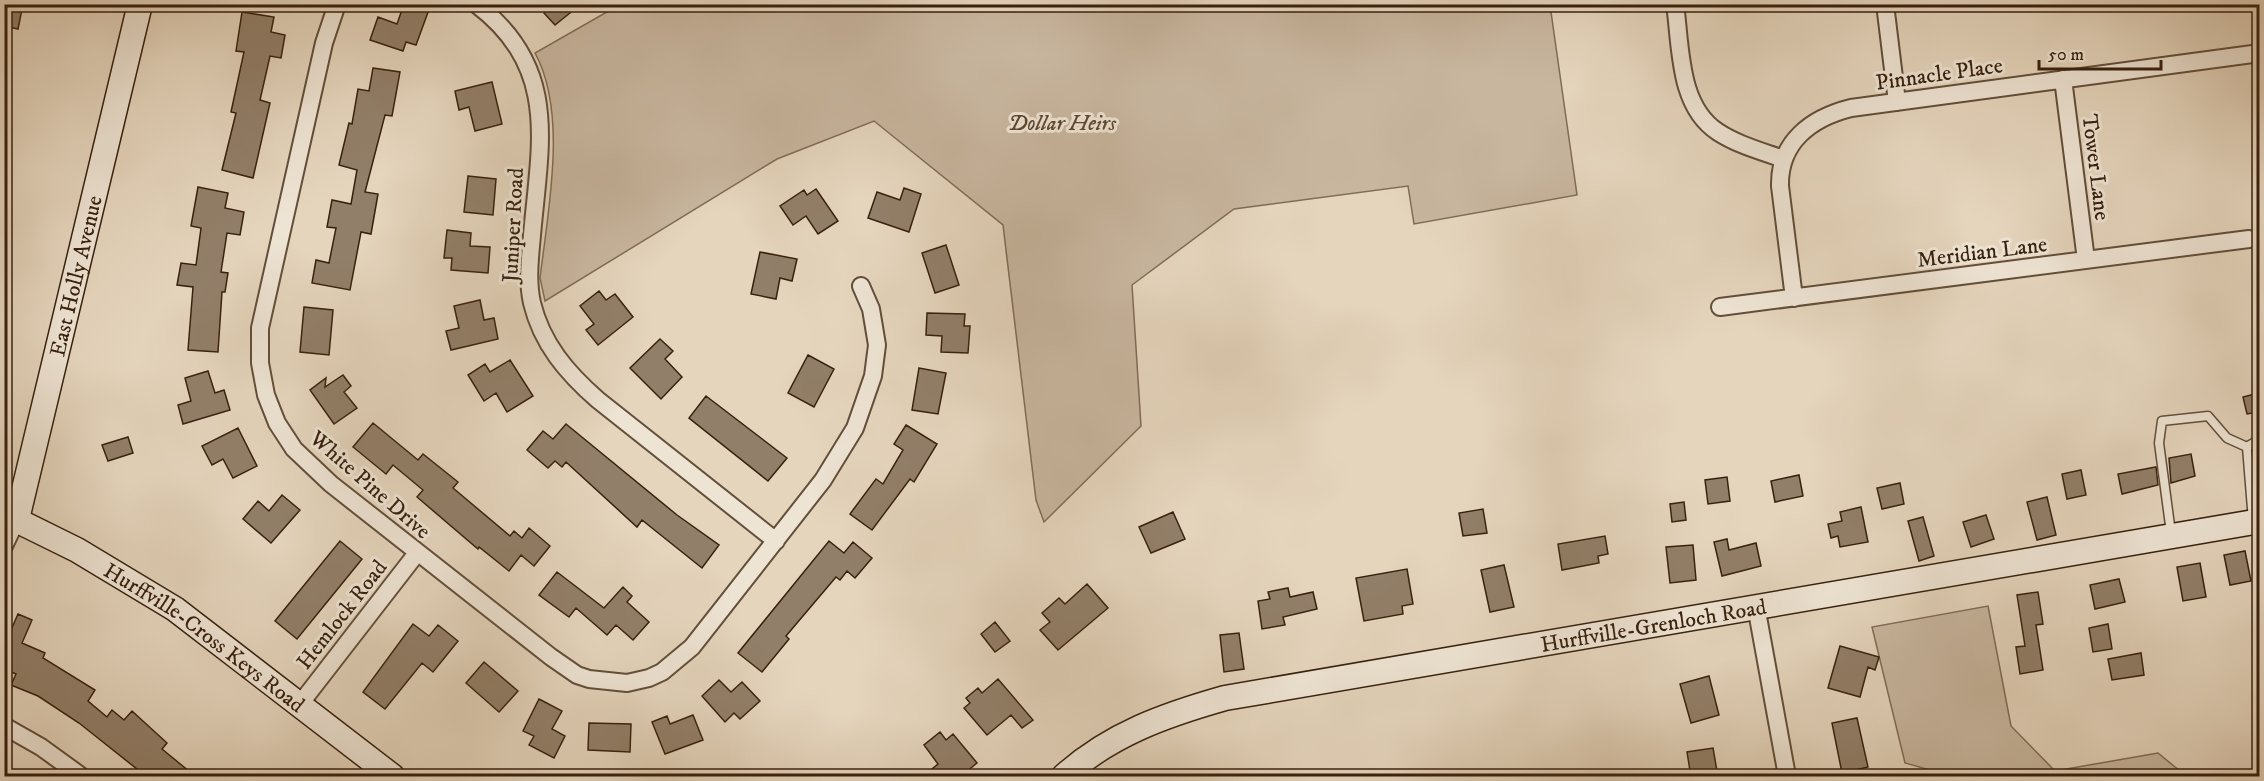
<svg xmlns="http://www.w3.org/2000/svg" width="2264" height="781" viewBox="0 0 2264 781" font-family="'IM FELL DW Pica',serif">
  <rect width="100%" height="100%" fill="#e5d5bd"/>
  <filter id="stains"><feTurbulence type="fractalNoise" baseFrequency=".00333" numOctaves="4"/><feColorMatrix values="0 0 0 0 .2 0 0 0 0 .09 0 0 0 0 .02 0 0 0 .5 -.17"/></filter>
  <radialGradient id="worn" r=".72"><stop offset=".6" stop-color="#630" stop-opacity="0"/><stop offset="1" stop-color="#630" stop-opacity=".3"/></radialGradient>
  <path fill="#c8b69f" stroke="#806c57" stroke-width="1.5" d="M 619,5 L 1550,5 L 1577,195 L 1414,224 L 1408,186 L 1234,209 L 1132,285 L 1141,426 L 1044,522 L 1036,500 L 1003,225 L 874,121 L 777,159 L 545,301 L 540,278 C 548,211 568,113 535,53 Z
    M 1988,606 L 2011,726 L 2055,771 L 2158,753 L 2186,776 L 1951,776 L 1905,763 L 1872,627 Z"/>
  <path fill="#927f69" stroke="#38210f" stroke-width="1.5" d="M 4,4 L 23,4 L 18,29 L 4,26 Z
    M 404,4 L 431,4 L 416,45 L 406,42 L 403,51 L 370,40 L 378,17 L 397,24 Z
    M 555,4 L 581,4 L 555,25 L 544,13 Z
    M 242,12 L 274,17 L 271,32 L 285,35 L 281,58 L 270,56 L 260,100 L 270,103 L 253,178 L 222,170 L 236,113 L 231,112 L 244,52 L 236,51 Z
    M 373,68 L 400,72 L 392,116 L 385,115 L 365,192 L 378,194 L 371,234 L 361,232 L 350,290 L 312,283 L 316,260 L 329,263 L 336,228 L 327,227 L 332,200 L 351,204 L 357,170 L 339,165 L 349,123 L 352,124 L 358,89 L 369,91 Z
    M 492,82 L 502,124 L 475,131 L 469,107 L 459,110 L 455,91 Z
    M 468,176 L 496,179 L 493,215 L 464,212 Z
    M 198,187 L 228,193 L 225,208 L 244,212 L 240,235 L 227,233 L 221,272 L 228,273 L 225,292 L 222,292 L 218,352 L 188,350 L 193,287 L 177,285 L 181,263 L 196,265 L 201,228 L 191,226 Z
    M 904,188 L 921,194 L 909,232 L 868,218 L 877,192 L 900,200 Z
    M 816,189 L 838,221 L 818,234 L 806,216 L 793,225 L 780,206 L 804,190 L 807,195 Z
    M 447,230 L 471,233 L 470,246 L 490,247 L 488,273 L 451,270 L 452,258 L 444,258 Z
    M 946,245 L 959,285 L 935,293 L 922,253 Z
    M 760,252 L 797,259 L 792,281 L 780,278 L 776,299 L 751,294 Z
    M 599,291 L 606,300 L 615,294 L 633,317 L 598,345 L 586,330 L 594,324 L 580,306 Z
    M 480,300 L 484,320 L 494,318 L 498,339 L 451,350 L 446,331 L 459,328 L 454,306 Z
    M 304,307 L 333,310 L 329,355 L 300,352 Z
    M 927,313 L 965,314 L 964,326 L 970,326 L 968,353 L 941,352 L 942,336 L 926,335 Z
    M 660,339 L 673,351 L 665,359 L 682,377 L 661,399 L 630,368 Z
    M 808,355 L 834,369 L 814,407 L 788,393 Z
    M 510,360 L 533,396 L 507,412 L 496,393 L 484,401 L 468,375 L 485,364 L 490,372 Z
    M 919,368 L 946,373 L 938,414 L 912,410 Z
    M 208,371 L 215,393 L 224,390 L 230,410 L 183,424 L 178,405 L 191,401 L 185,378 Z
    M 343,375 L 351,386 L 344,392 L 357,408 L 334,424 L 310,390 L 326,378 L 325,387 Z
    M 2255,394 L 2259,412 L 2247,414 L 2243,397 Z
    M 706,396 L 787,458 L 768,481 L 689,418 Z
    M 373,423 L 418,460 L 423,454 L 458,482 L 453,488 L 510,536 L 514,531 L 522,538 L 529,528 L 550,546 L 534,566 L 521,555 L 509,571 L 479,547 L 478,549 L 417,497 L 423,490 L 393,465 L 386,474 L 353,447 Z
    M 566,424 L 677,515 L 719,545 L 702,568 L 642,520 L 637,527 L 566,462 L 562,467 L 555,461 L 548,468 L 527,450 L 543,431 L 553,439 Z
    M 906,425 L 937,444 L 914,482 L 910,479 L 872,530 L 850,514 L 876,479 L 883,484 L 903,450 L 894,444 Z
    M 238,428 L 257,466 L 233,478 L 223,459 L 212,465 L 202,446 Z
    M 128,437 L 133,453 L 108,461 L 102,445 Z
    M 2191,454 L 2195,476 L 2171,483 L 2169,458 Z
    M 2156,467 L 2158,485 L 2122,494 L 2118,474 Z
    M 2081,470 L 2086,495 L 2067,499 L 2062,474 Z
    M 1799,475 L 1803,496 L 1775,502 L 1771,481 Z
    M 1727,477 L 1730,501 L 1708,504 L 1705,480 Z
    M 1900,483 L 1904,504 L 1882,509 L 1877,488 Z
    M 282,495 L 300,510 L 271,543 L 243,519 L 258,501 L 269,511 Z
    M 2047,497 L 2056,535 L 2037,540 L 2027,502 Z
    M 1684,502 L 1686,520 L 1672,522 L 1670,504 Z
    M 1861,507 L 1868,542 L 1840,547 L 1838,536 L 1831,538 L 1828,524 L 1842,521 L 1840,512 Z
    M 1483,509 L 1487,533 L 1463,536 L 1459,513 Z
    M 1173,512 L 1185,539 L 1151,553 L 1139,527 Z
    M 1986,515 L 1994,539 L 1971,547 L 1963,522 Z
    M 1923,517 L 1934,556 L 1919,561 L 1908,521 Z
    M 1605,536 L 1608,554 L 1598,556 L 1599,563 L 1562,570 L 1558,544 Z
    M 1727,539 L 1729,550 L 1756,543 L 1761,566 L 1722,576 L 1714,542 Z
    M 340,541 L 362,559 L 297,639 L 275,621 Z
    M 829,541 L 844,553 L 853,542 L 872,558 L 855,578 L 847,571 L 840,580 L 836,577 L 786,636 L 789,639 L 762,672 L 738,653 Z
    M 1693,545 L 1696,580 L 1670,583 L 1666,547 Z
    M 2245,551 L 2251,581 L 2230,585 L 2224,555 Z
    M 2200,563 L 2206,597 L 2183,601 L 2177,567 Z
    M 1504,565 L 1514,607 L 1490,612 L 1481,570 Z
    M 1407,569 L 1413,604 L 1402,606 L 1403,614 L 1364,621 L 1356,578 Z
    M 557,572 L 604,608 L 623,587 L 632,596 L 627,602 L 649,622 L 633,640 L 616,625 L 607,635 L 576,608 L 569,617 L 539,595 Z
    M 2119,579 L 2125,602 L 2095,609 L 2090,585 Z
    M 1087,584 L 1108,608 L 1058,650 L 1040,630 L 1050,622 L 1042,613 L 1059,598 L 1065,604 Z
    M 1288,588 L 1290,597 L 1313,592 L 1317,609 L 1283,617 L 1285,625 L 1262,629 L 1258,601 L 1270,599 L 1268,592 Z
    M 2038,592 L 2043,624 L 2036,625 L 2043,670 L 2020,674 L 2016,647 L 2025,646 L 2017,595 Z
    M 18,614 L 32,620 L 22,643 L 45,653 L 43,658 L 95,690 L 88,701 L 107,717 L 112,710 L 124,720 L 132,711 L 167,743 L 162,749 L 196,777 L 147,777 L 79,723 L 38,696 L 11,685 L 16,674 L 4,669 L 4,646 Z
    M 995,622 L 1010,641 L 995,652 L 981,634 Z
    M 413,624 L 429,636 L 438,625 L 458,641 L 433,672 L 422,663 L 385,709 L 363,692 Z
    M 2108,624 L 2112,649 L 2093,652 L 2089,628 Z
    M 1239,633 L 1244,669 L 1224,672 L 1220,635 Z
    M 1840,646 L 1879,657 L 1875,670 L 1868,667 L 1860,697 L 1828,688 Z
    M 2141,653 L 2144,675 L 2112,680 L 2108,659 Z
    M 484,662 L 518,691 L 499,712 L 466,683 Z
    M 1709,676 L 1719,715 L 1691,723 L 1680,684 Z
    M 998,679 L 1033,720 L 1022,728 L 1011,715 L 987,735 L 964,708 L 970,703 L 966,698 L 978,688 L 982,693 Z
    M 719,680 L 731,692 L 742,682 L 760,701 L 740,719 L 734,713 L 725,722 L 702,696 Z
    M 539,699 L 562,711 L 552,729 L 565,736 L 554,758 L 529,745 L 534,736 L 523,731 Z
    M 693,715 L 703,740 L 665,754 L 652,722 L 667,716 L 670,724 Z
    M 1857,718 L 1868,767 L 1842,773 L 1832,723 Z
    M 589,723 L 631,724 L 630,752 L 588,750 Z
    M 940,732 L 946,740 L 953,734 L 977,763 L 960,777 L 922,777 L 938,764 L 924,745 Z
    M 1713,748 L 1718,777 L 1691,777 L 1687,752 Z"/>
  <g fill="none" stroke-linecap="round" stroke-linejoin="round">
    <defs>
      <path id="lane" d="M 2253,521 L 2247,447 L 2260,439
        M 2171,533 L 2159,443 L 2162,421 L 2208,416 L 2227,438 L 2247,447"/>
      <path id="street" d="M 337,4 L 324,43 L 260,328 L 260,363 L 266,395 L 277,423 L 294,449 L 331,484 L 551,657 L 577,675 L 589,679 L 627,683 L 649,678 L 662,672 L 692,647 L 823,480 L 855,428 L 873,376 L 877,345 L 871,309 L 861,286
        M 476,4 C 560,68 540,143 532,235 C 530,258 527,280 532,303 C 542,344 567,373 598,400 L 776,541
        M 1675,4 C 1681,47 1678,106 1718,132 C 1738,145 1761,151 1783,159
        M 1885,4 L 1897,102
        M 2063,79 L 2086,260
        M 1794,298 L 1780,186 C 1779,142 1811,118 1851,108 L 2260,53
        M 1720,307 L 2249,239
        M 4,546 L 17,519
        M 1756,606 L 1787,776
        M 300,704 L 417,553
        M 4,726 L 41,747 L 81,776"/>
      <g id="secondary">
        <path id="s1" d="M 4,514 L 77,550 L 175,609 L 392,776"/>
        <path id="s2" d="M 17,519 L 140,4"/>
        <path id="s3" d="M 1064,776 C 1111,734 1165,715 1225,698 L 2260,521"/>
      </g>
    </defs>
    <use href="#lane" stroke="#634e3a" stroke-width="11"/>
    <use href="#street" stroke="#634e3a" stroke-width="20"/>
    <use href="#secondary" stroke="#38210f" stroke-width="27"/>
    <use href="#lane" stroke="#eee4d4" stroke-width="8"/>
    <use href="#street" stroke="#eee4d4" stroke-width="16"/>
    <use href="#secondary" stroke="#eee4d4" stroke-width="24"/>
  </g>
  <g text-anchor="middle" stroke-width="6" stroke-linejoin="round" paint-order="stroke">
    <g font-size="22" fill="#38210f" stroke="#eee4d4">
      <text transform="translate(1939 73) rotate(-8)" y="8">Pinnacle Place</text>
      <text transform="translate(2097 167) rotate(83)" y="8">Tower Lane</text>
      <text transform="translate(512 225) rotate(-87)" y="8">Juniper Road</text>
      <text transform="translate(1982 251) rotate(-7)" y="8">Meridian Lane</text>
      <text dy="8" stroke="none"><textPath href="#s2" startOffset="250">East Holly Avenue</textPath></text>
      <text transform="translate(371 484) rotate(41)" y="8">White Pine Drive</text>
      <text transform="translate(341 614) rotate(-52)" y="8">Hemlock Road</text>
      <text dy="8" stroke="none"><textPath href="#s3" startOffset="615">Hurffville-Grenloch Road</textPath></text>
      <text dy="8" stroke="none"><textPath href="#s1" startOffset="236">Hurffville-Cross Keys Road</textPath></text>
    </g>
    <g font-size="22" font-style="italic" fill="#5c4633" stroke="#eee4d4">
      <text x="1062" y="130">Dollar Heirs</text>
    </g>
  </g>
  <rect width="2264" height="781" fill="none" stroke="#e5d5bd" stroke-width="24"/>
  <rect x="6" y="6" width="2252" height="769" fill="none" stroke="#38210f" stroke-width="3"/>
  <rect x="12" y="12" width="2240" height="757" fill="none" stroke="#38210f" stroke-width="1.5"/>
  <path d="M2039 60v9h122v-9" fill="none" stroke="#38210f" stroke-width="3"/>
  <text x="2048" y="60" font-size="18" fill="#38210f" stroke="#eee4d4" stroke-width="4.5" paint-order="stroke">50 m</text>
  <rect width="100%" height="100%" filter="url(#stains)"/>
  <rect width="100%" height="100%" fill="url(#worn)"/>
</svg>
